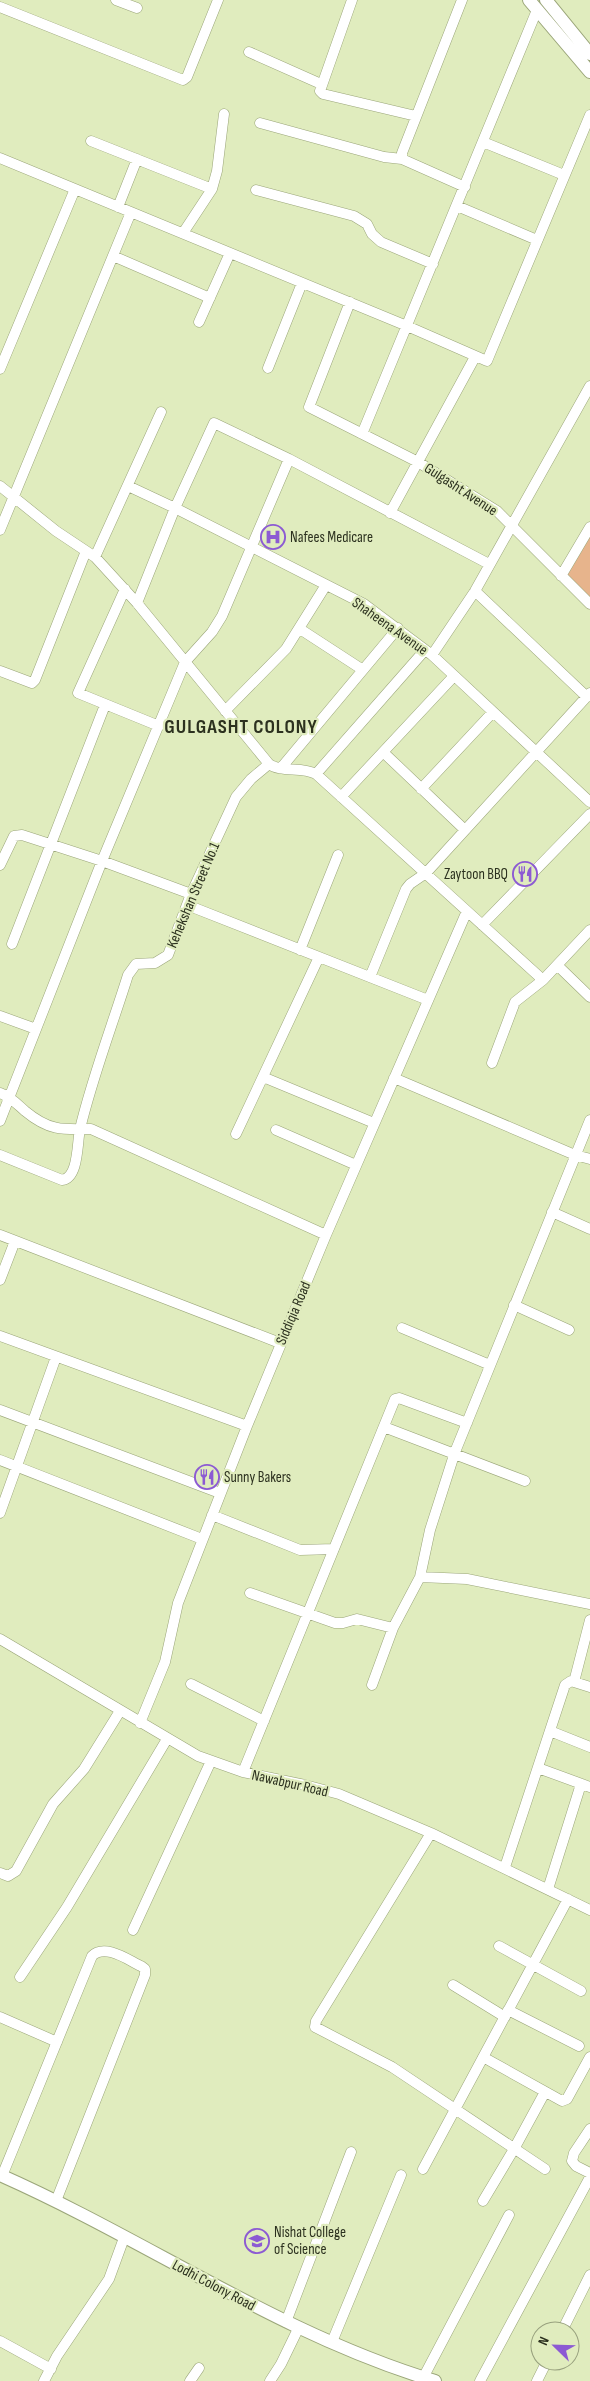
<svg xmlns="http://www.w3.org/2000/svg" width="590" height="2381" viewBox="0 0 590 2381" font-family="'Sofia Sans Condensed',sans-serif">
  <rect width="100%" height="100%" fill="#e0ecbe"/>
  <path fill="#e7b48c" d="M 590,527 L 590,604 L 561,576 Z"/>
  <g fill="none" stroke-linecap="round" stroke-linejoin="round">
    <defs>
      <path id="minor" d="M 116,0 L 137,8
        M 352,0 L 320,91 L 323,94 L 416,116
        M 0,7 L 183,80 L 187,77 L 218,0
        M 249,52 L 321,84
        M 260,123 L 384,157 L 402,159 L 465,187
        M 91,141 L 212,189
        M 483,142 L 564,175
        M 0,158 L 407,326 L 487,361 L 590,115
        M 402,159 L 402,153 L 462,0
        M 256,190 L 354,216 L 367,224 L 372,234 L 381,242 L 433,264
        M 457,206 L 537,240
        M 118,207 L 137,159
        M 183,233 L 212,189 L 217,171 L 224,114
        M 113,256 L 210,298
        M 350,302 L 309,407 L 418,462 L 497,511 L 590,604
        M 199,322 L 230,253
        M 268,368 L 302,283
        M 0,369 L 75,189
        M 362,434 L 537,10
        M 0,486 L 56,531 L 95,557 L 137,603 L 269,764 C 281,773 302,766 316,774 L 543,980
        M 128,486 L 175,508 L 364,604 L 432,655 L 590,802
        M 390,513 L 475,357
        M 0,530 L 131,212
        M 95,557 L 161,412
        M 561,576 L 590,527
        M 125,589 L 78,693 L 159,726
        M 475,591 L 587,697
        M 137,603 L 175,508 L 214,423 L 289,459 L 489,564
        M 300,629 L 363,670
        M 432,655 L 475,591 L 590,386
        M 0,671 L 32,683 L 35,680 L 86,551
        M 225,711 L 286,649 L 326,585
        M 383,752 L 465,830
        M 281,768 L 398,628
        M 316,774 L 425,650
        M 421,789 L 493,712
        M 341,797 L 454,676
        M 0,865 L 14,836 L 22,835 L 102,861 L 191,894
        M 187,905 L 428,1000
        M 482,925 L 590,814
        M 12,944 L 105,705
        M 300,950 L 338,855
        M 557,965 L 590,997
        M 370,977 L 406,889 L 410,884 L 426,873 L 590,693
        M 0,1016 L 36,1029
        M 492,1063 L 515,1002 L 543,980 L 590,930
        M 263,1077 L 374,1123
        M 394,1078 L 575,1155 L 590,1159
        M 0,1093 C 11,1097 17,1104 25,1111 C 49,1131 63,1130 91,1129 L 326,1235
        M 0,1121 L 102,861 L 185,662 L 212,632 L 222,616 L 289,459
        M 276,1130 L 356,1165
        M 236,1134 L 319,957
        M 0,1155 L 62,1180 C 79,1178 77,1142 80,1129 C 92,1078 112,1026 128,975 L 136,964 L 155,963 L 168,955 L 191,894 L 236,797 L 251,779 L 269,764
        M 552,1212 L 590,1229
        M 0,1235 L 280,1343
        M 0,1280 L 15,1241
        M 514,1305 L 569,1330
        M 402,1328 L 490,1365
        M 0,1336 L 247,1426
        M 0,1410 L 220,1493
        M 384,1427 L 525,1481
        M 0,1460 L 202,1539
        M 0,1513 L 56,1357
        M 212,1515 L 300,1550 L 334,1549
        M 420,1577 L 467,1579 L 590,1604
        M 250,1593 L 335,1623 L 343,1623 L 357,1619 L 393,1628
        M 0,1639 L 198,1756 L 243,1772 L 305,1785 L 339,1794 L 431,1833 L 590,1910
        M 574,1682 L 590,1620
        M 191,1684 L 264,1721
        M 372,1685 L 393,1628 L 420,1577 L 430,1530 L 455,1452 L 590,1120
        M 140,1723 L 165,1662 L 178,1603 L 247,1426 L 326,1235 L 467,911
        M 550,1731 L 590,1747
        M 538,1768 L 590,1787
        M 243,1772 L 395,1399 L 399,1398 L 467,1423
        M 431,1833 L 316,2021 L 315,2027 L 392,2067 L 545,2169
        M 505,1867 L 565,1685 L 571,1681 L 590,1687
        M 0,1873 L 8,1876 L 16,1871 L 53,1804 L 84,1769 L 120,1711
        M 548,1889 L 581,1784
        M 133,1930 L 211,1761
        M 499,1946 L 581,1991
        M 20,1977 L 67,1907 L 167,1739
        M 453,1985 L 505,2017
        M 508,2010 L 579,2046
        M 0,2017 L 57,2042
        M 483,2057 L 562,2101 L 567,2099 L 590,2057
        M 590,2129 L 574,2153 L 572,2161 L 576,2166 L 590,2173
        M 423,2169 L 568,1899
        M 2,2176 L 92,1956 C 105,1943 128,1960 141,1966 L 145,1969 L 145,1975 L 56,2201
        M 483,2201 L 514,2149 L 545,2092
        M 286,2322 L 351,2152
        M 562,2331 L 590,2275
        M 0,2341 L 51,2369
        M 332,2342 L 401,2175
        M 423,2378 L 509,2215
        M 44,2381 L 57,2356 L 109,2279 L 124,2238
        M 190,2381 L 199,2368
        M 270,2381 L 281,2364 L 298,2329
        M 480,2381 L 590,2177
        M 537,2381 L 547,2361"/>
      <path id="major" d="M 529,0 L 590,72
        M 546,0 L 590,54
        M 0,2175 C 147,2240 279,2334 435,2381"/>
    </defs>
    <use href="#minor" stroke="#9ba67a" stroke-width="11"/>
    <use href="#major" stroke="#9ba67a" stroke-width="14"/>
    <use href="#minor" stroke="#fff" stroke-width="10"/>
    <use href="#major" stroke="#fff" stroke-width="12"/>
  </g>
  <defs>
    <symbol id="hospital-ring" viewBox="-11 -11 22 22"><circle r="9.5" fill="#e0ecbe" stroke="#8c5ad3" stroke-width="1.5"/><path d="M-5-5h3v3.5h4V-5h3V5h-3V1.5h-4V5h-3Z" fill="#8c5ad3"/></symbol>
    <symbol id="restaurant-ring" viewBox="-11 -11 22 22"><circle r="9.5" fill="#e0ecbe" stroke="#8c5ad3" stroke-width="1.5"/><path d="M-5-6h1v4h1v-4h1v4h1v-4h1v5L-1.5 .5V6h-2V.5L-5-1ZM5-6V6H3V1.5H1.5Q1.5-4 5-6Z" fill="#8c5ad3"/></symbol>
    <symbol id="school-ring" viewBox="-11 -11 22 22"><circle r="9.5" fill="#e0ecbe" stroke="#8c5ad3" stroke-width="1.5"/><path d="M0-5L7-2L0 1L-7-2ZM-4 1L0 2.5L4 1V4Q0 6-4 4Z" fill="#8c5ad3"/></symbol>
  </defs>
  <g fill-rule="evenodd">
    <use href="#hospital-ring" x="259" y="523" width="28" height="28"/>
    <use href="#restaurant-ring" x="511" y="860" width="28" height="28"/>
    <use href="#restaurant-ring" x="193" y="1463" width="28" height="28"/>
    <use href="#school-ring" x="243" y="2227" width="28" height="28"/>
  </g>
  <g text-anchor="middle" stroke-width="4.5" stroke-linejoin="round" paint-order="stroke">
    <g font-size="15" fill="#2c311f" stroke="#e0ecbe">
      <text transform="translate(461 489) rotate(33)" y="5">Gulgasht Avenue</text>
      <text transform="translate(390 626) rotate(35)" y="5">Shaheena Avenue</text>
      <text transform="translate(193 895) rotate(-67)" y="5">Kehekshan Street No.1</text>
      <text transform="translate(293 1313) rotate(-67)" y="5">Siddiqia Road</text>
      <text transform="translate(290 1783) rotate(13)" y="5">Nawabpur Road</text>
      <text transform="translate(214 2285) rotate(28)" y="5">Lodhi Colony Road</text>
    </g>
    <g font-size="15" fill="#2c311f" stroke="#e0ecbe" text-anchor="start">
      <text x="290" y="542">Nafees Medicare</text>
      <text x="508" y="879" text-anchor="end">Zaytoon BBQ</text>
      <text x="224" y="1482">Sunny Bakers</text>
      <text x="274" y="2237">Nishat College<tspan x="274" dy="17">of Science</tspan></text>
    </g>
    <g font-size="20" font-weight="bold" letter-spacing="1" fill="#2c311f" stroke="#e0ecbe">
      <text x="241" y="733">GULGASHT COLONY</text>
    </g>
  </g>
  <g transform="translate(555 2346) rotate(293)"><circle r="24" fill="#e0ecbe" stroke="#98a17e"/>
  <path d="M0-4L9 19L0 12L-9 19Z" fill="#8c5ad3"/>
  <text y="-8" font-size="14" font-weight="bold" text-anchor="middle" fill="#2c311f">N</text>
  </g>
</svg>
